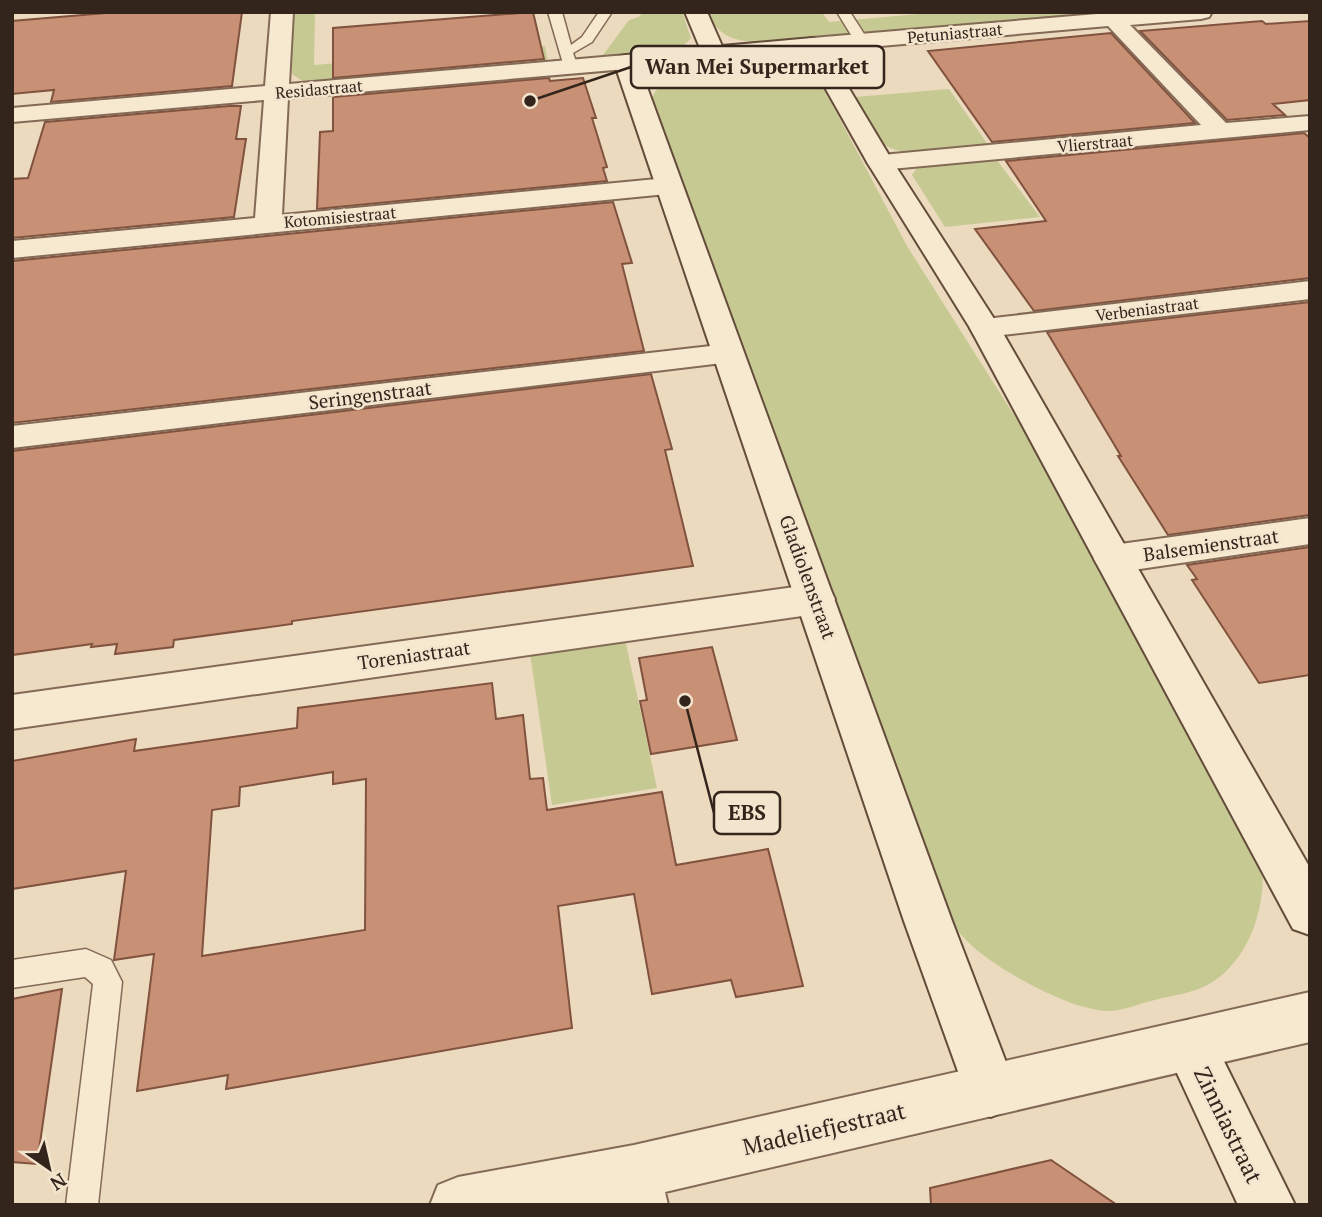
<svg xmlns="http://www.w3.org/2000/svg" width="1322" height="1217" viewBox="0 0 1322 1217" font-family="'PT Serif',serif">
  <rect width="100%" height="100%" fill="#ebdabe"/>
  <path fill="#c7c993" d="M 292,12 L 315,12 L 314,65 L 545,46 L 548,63 L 318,83 L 304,82 L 292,74 Z
    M 643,12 L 682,12 L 691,38 C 673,62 627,57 600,59 L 629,20 L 639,17 Z
    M 707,12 L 822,12 L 829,22 L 941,12 L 1085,12 L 1078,17 L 766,43 C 740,42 718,39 707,12 Z
    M 718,61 C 756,60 797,61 825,91 L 907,246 L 1029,439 L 1262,862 C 1267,909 1247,968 1201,988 C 1187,994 1169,996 1155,1000 C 1141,1003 1123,1011 1108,1011 C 1071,1011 993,968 967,941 C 948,923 937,896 926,873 L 839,611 L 650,102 C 662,73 689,66 718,61 Z
    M 949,89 L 989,146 C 960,149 908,161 883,144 L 855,97 Z
    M 996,159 L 1040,217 L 945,227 L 912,175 L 916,169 L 923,165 Z
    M 625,639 L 657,788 L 552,805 L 530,653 Z"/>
  <path fill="#c89075" stroke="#81523e" stroke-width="2" fill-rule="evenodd" d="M 118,12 L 242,12 L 232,86 L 51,102 L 54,90 L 12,94 L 12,21 Z
    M 533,12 L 544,59 L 333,78 L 333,28 Z
    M 1262,21 L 1266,24 L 1310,21 L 1310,100 L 1273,104 L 1285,115 L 1227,120 L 1140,31 Z
    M 1111,33 L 1195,123 L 992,142 L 928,51 Z
    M 549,78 L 550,81 L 583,78 L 596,118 L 592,118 L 607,167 L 603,168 L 607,181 L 317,209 L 320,132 L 333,131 L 333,97 Z
    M 229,106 L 241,106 L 236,139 L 246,139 L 234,217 L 12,238 L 12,179 L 28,178 L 45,122 Z
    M 1304,133 L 1310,138 L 1310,278 L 1034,311 L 975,229 L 1046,221 L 1006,161 Z
    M 613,202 L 632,263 L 622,264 L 644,351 L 12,423 L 12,261 Z
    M 1310,302 L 1310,515 L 1168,535 L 1118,456 L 1121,456 L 1047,332 Z
    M 651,374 L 672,449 L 665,450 L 693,566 L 292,621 L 292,624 L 174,640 L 173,647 L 115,654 L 117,644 L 91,647 L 92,644 L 12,655 L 12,451 Z
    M 1310,547 L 1310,675 L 1259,683 L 1192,580 L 1197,579 L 1187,565 Z
    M 712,647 L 737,740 L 651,754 L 640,701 L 647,700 L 639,658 Z
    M 492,683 L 496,719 L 523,715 L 530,779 L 543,778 L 547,810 L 662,792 L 676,865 L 768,849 L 803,986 L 736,997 L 731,980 L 652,994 L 634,894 L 558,906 L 572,1028 L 226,1089 L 228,1075 L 137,1091 L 154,954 L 114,960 L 126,871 L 12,889 L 12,761 L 136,739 L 134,751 L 297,728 L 298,708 ZM 333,772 L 333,784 L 366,779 L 365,930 L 202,956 L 212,810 L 239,806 L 240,787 Z
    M 62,989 L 37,1164 L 12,1162 L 12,999 Z
    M 1051,1160 L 1117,1205 L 931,1205 L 930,1188 Z"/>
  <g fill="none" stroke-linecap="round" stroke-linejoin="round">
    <defs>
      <path id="lane" d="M 548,12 L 562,12 L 571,45 L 582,37 L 599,12 L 612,12 L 592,42 L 573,53 L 578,67 L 571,71 L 564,67 Z
        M 837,12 L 850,12 L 868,40 L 866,43 L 856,43 Z
        M 86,949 L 111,960 L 122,982 L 98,1205 L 66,1205 L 93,984 L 85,977 L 12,988 L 12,960 Z"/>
      <path id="street" d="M 271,12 L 293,12 L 289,84 L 626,55 L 634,57 L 638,62 L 634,67 L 626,69 L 288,98 L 282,215 L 667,178 L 676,180 L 680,186 L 676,192 L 667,194 L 12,258 L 12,241 L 255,218 L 264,100 L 12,122 L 12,108 L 265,86 Z
        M 1095,12 L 1212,12 L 1209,17 L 1201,19 L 1130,25 L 1226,123 L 1310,116 L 1310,130 L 880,170 L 871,168 L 867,162 L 871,156 L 1201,125 L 1108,26 L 812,52 L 804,50 L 801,45 L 804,40 L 812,38 L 1097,14 Z
        M 1310,281 L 1310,299 L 985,337 L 974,335 L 970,328 L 974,321 L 985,319 Z
        M 728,344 L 739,347 L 744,354 L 739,361 L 12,448 L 12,426 Z
        M 1310,518 L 1310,544 L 1113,573 L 1100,569 L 1094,559 L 1100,549 L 1113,545 Z
        M 816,584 L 830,589 L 835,599 L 830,609 L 816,614 L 12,729 L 12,695 Z
        M 1310,992 L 1310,1042 L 665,1192 L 668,1205 L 430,1205 L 438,1185 L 458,1177 L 634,1145 Z"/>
      <path id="secondary" d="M 685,12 L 707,12 L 722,46 L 812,38 L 820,40 L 893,162 L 1000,328 L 1310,868 L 1310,935 L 1293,929 L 970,328 L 867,162 L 805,52 L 640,68 L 952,921 L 1017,1091 L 1009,1109 L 991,1117 L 973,1109 L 965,1091 L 904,921 L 614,62 L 618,57 L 626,55 L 700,48 Z
        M 1189,1020 L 1207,1027 L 1295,1205 L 1238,1205 L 1164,1045 L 1171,1027 Z"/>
    </defs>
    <use href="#lane" stroke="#836a57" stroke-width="3"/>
    <use href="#street" stroke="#836a57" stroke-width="4"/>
    <use href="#secondary" stroke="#644c3b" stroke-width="4"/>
    <use href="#lane" fill="#f7e8d0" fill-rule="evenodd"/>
    <use href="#street" fill="#f7e8d0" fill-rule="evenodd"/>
    <use href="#secondary" fill="#f7e8d0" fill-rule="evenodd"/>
  </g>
  <g text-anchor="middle" stroke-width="5" stroke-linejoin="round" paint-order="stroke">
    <g font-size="16" fill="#33251c" stroke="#f3e5cd">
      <text transform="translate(955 33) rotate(-5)" y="6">Petuniastraat</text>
      <text transform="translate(319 89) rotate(-5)" y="6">Residastraat</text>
      <text transform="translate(1095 143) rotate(-5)" y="6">Vlierstraat</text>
      <text transform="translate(340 217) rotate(-5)" y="6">Kotomisiestraat</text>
      <text transform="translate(1147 309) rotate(-7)" y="6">Verbeniastraat</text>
    </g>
    <g font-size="19" fill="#33251c" stroke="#f3e5cd">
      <text transform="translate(370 395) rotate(-7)" y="7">Seringenstraat</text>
      <text transform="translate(1211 545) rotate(-8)" y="7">Balsemienstraat</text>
      <text transform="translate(808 577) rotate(70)" y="7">Gladiolenstraat</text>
      <text transform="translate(414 655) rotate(-8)" y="7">Toreniastraat</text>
    </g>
    <g font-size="23" fill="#33251c" stroke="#f3e5cd">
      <text transform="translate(1228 1125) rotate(64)" y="8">Zinniastraat</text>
      <text transform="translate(824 1129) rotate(-13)" y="8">Madeliefjestraat</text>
    </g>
  </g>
  <path fill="none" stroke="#33251c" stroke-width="2.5" d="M530 101L631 67M685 701L714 813"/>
  <g fill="#33251c" stroke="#f3e5cd" stroke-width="2.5">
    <circle cx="530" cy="101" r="7"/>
    <circle cx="685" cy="701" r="7"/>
  </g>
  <g fill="#f3e5cd" stroke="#33251c" stroke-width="2.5">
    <rect x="631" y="46" width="253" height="42" rx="7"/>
    <rect x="714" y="792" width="66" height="42" rx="7"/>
  </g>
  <g font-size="21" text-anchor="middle" font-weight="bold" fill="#33251c">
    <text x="757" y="74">Wan Mei Supermarket</text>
    <text x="747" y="820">EBS</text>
  </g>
  <rect width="1322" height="1217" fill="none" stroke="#33251c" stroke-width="28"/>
  <g transform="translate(49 1168) rotate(146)" stroke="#f3e5cd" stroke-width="5" paint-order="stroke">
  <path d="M0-5L12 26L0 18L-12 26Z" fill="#33251c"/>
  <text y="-10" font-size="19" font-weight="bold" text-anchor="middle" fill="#33251c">N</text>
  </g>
</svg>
